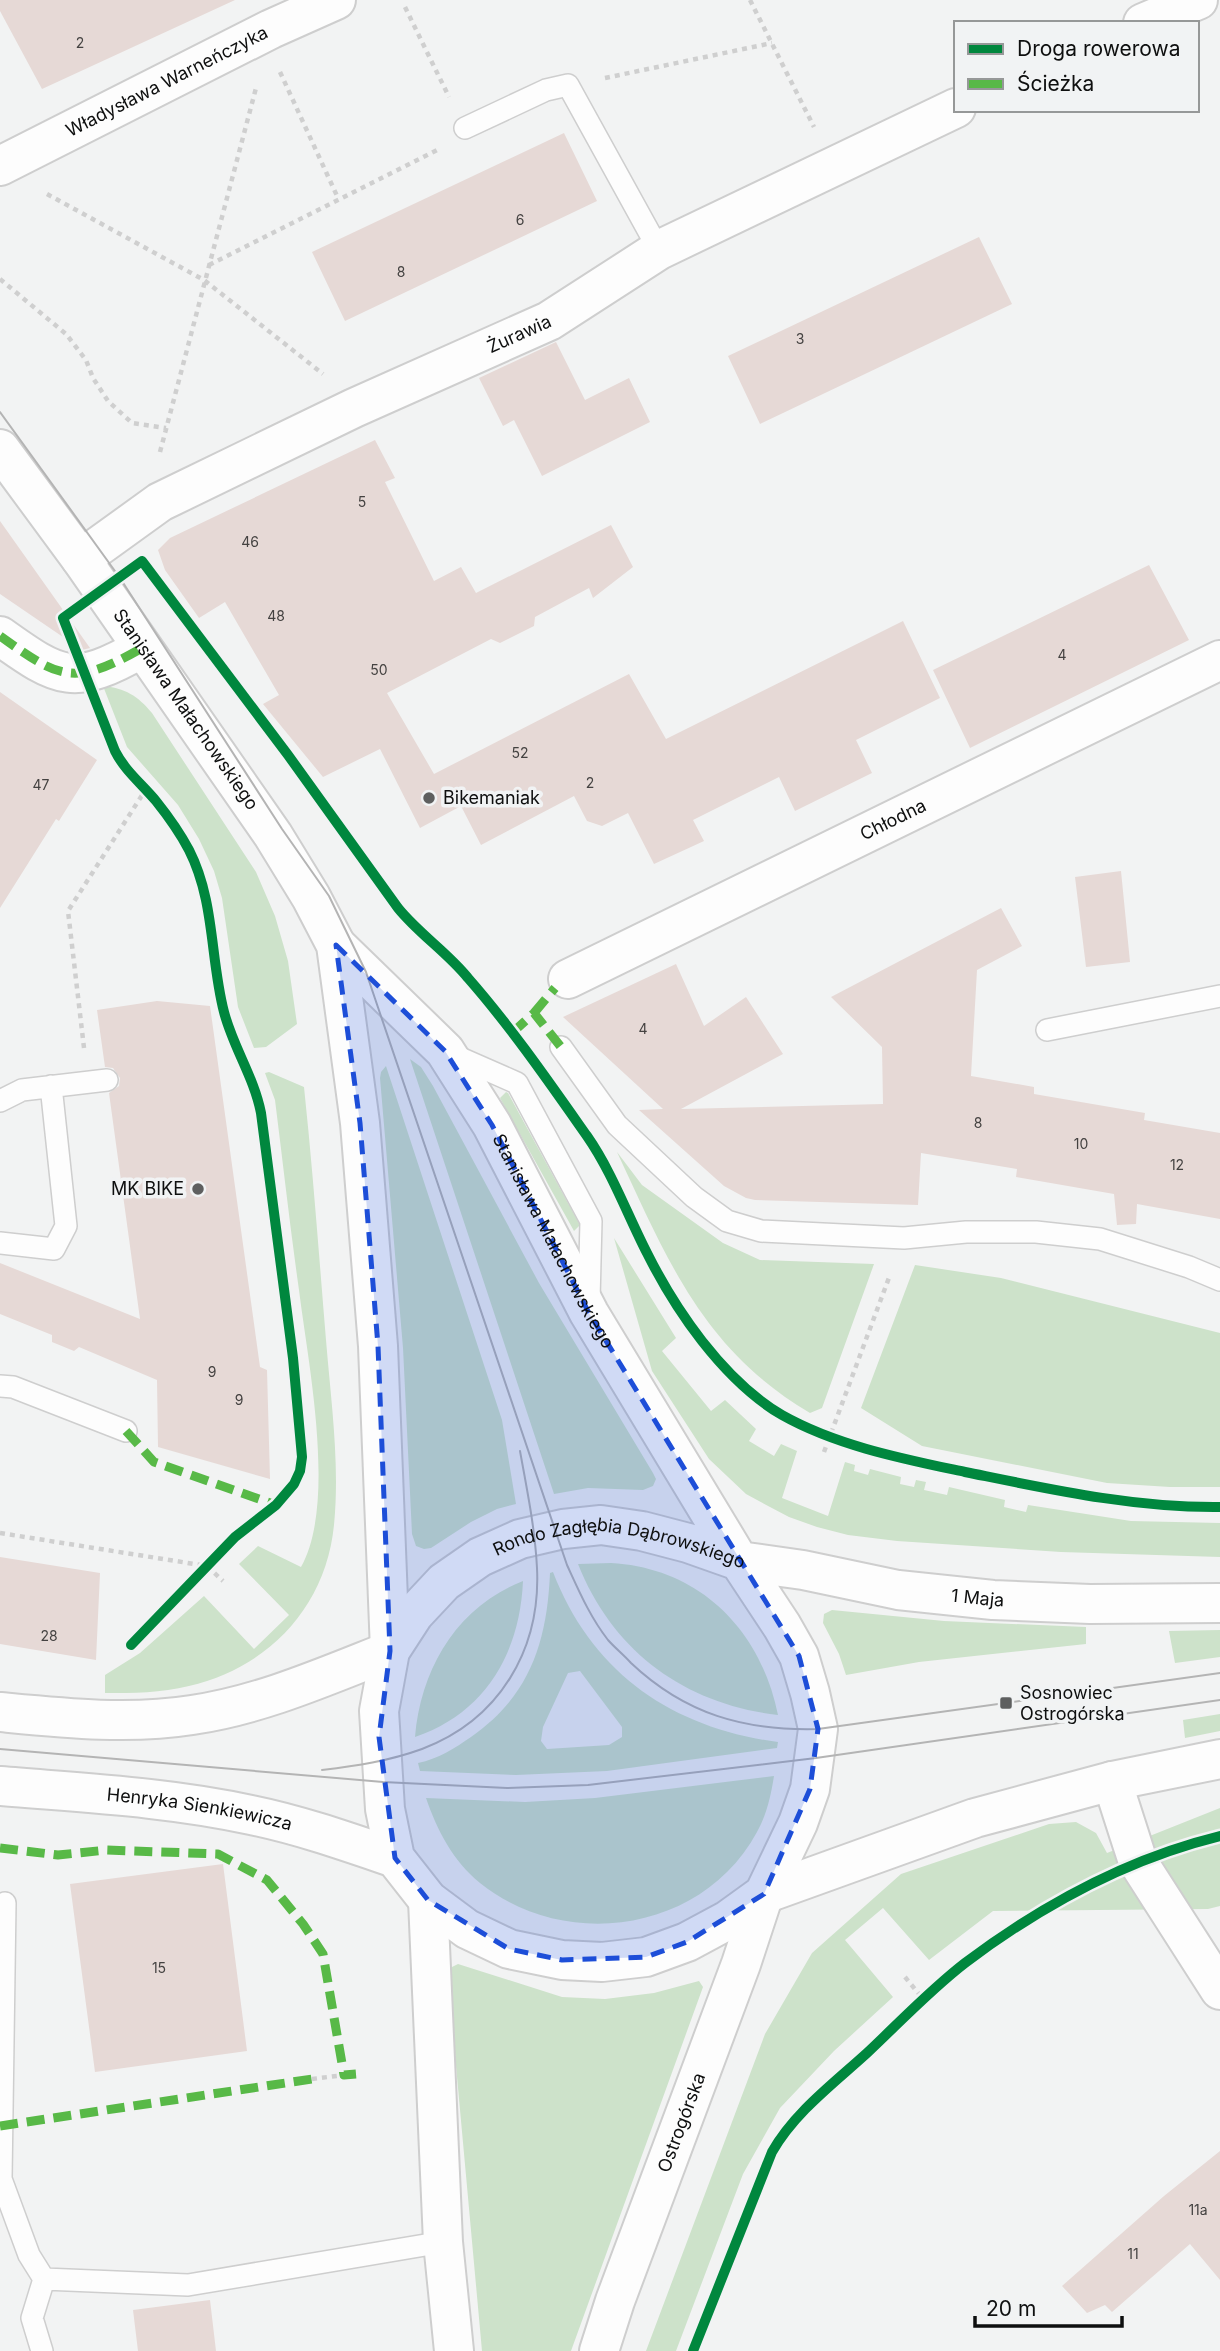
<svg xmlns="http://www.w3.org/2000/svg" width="1220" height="2351" viewBox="0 0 1220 2351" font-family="Inter,sans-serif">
  <rect width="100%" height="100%" fill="#f2f3f3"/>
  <path fill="#cde2ca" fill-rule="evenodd" d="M 103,686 C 125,688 138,696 152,713 L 256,872 L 275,916 L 288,961 L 297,1024 L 266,1047 L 254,1048 L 238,1007 L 222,898 L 214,871 L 199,839 L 178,805 L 127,747 Z
    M 410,1059 L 421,1067 L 433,1086 L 539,1283 L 653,1473 L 656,1479 L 653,1486 L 643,1490 L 588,1488 L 554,1494 Z
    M 386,1066 L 502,1420 L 516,1504 L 497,1509 L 471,1522 L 431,1548 L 424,1549 L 416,1546 L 412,1534 L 403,1348 L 380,1078 L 381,1072 Z
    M 269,1072 L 304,1087 C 313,1171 319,1256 326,1340 C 331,1401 340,1464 334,1525 C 326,1607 268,1668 189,1686 C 161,1693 133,1693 105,1693 L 105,1675 L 140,1653 L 204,1596 L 254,1649 L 289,1615 L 239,1564 L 258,1546 L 301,1567 C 337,1503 308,1363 299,1290 C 290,1227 283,1163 275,1100 L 265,1073 Z
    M 506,1092 L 508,1093 L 580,1225 L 574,1231 L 500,1098 Z
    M 617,1152 L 642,1185 L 723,1243 L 760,1260 L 874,1264 L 822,1408 L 810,1413 C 703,1350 667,1259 617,1152 Z
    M 614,1238 L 676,1338 L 662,1351 L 711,1411 L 725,1400 L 756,1429 L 749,1441 L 774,1456 L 781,1444 L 797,1451 L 782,1498 L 828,1516 L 845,1462 L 855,1465 L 854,1471 L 868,1475 L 870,1469 L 901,1477 L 900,1484 L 914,1487 L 916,1480 L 926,1482 L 924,1490 L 947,1495 L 949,1487 L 1005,1500 L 1004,1507 L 1026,1512 L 1028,1505 L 1131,1521 L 1220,1523 L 1220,1557 L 1061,1552 L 897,1541 L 848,1535 L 817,1527 L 789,1517 L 770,1507 L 746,1494 L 709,1459 L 652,1371 Z
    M 915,1265 L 1001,1278 L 1220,1333 L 1220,1487 L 1170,1487 L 1107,1483 L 922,1446 L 861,1408 Z
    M 611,1563 C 700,1568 761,1630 778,1715 C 685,1704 613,1652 578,1564 Z
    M 553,1572 C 592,1673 672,1728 778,1742 L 777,1748 L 607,1771 L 516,1775 L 420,1771 L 418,1763 C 438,1759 455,1748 471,1737 C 530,1696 547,1642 550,1573 ZM 580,1671 L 622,1727 L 622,1737 L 609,1745 L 547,1749 L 541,1741 L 543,1727 L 568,1673 Z
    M 523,1581 C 520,1652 486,1713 415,1737 C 421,1668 457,1607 523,1581 Z
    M 832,1610 L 944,1621 L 1086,1627 L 1086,1644 L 919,1662 L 846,1675 L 839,1654 L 823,1623 L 824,1614 Z
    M 1220,1630 L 1220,1657 L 1175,1663 L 1169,1631 Z
    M 1220,1714 L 1220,1731 L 1185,1738 L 1183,1720 Z
    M 774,1776 C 771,1795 767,1814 757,1832 C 703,1932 566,1952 480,1883 C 453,1861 437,1830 426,1798 L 525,1802 L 595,1798 Z
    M 1220,1808 L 1220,1906 L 1208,1909 L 993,1911 L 929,1960 L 883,1908 L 845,1940 L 893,1997 L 834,2051 L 780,2108 L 743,2174 L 676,2351 L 646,2351 L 765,2034 L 812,1953 L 901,1874 L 1049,1824 L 1076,1822 L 1096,1833 L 1107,1853 Z
    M 458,1964 L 562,1997 L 605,1999 L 654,1993 L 699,1981 L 703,1987 L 571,2351 L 482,2351 L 448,1978 L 450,1968 Z"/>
  <path fill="#e6d9d6" d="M 0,0 L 235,0 L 42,89 L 0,11 Z
    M 564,133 L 597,201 L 345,321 L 312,252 Z
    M 979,237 L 1012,304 L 760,424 L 728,356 Z
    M 556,342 L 585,400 L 629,378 L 650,422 L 542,476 L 514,420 L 503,426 L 479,378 Z
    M 375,440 L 395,478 L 385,482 L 434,581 L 461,567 L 476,593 L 611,525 L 633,567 L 593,598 L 589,588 L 535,617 L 534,626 L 500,643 L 491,639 L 387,693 L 434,774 L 629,674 L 666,739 L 903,621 L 940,698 L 856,740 L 872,773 L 795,811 L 779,777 L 693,820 L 704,841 L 654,864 L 628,813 L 602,826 L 587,821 L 574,796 L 481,845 L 461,806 L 420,828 L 380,749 L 323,777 L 263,704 L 279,695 L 225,602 L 199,618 L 165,570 L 158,550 L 170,538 Z
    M 0,521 L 90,648 L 82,650 L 0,594 Z
    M 1149,565 L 1189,640 L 970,748 L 933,670 Z
    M 0,692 L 97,760 L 59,821 L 56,819 L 0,908 Z
    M 1121,871 L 1130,962 L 1086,967 L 1075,877 Z
    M 1001,908 L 1022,946 L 977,970 L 971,1076 L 1034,1087 L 1034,1094 L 1145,1113 L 1144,1120 L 1220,1133 L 1220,1219 L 1137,1204 L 1136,1224 L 1117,1225 L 1114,1194 L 1016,1177 L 1017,1169 L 921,1153 L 918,1205 L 755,1200 L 746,1198 L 724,1186 L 639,1110 L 663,1109 L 563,1017 L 676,964 L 704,1026 L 746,997 L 783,1054 L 681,1109 L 883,1104 L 882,1047 L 831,997 Z
    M 157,1001 L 210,1006 L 260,1367 L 267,1370 L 270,1479 L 158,1447 L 157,1380 L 79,1347 L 74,1351 L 52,1342 L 52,1335 L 0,1314 L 0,1263 L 140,1319 L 109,1093 L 119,1086 L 120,1078 L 113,1068 L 105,1067 L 97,1010 Z
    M 0,1557 L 100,1573 L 96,1660 L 0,1644 Z
    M 223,1864 L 247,2051 L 95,2072 L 70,1884 Z
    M 1220,2151 L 1220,2280 L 1190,2244 L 1112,2312 L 1105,2305 L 1087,2313 L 1062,2286 L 1164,2196 Z
    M 210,2300 L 216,2351 L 138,2351 L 133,2310 Z"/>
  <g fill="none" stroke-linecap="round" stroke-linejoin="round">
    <defs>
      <path id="lane" d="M 465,128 L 546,90 L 568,85 L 659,250
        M 1047,1030 L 1220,996
        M 561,1047 L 617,1125 L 694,1197 L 727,1221 L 761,1231 L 904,1238 L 966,1232 L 1036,1232 L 1100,1239 L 1189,1267 L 1220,1280
        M 451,1054 L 517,1083 L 591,1221 L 589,1300
        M 0,1101 L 22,1090 L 107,1080
        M 0,1243 L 54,1249 L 66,1226 L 51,1086
        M 0,1386 L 13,1387 L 126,1431
        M 5,1903 L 1,2179 L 29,2255 L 44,2279 L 188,2285 L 443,2242
        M 42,2351 L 32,2318 L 44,2279"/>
      <g id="street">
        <path d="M 1143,23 L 1198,0"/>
        <path id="s1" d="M 0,166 L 271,29 L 336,0"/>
        <path id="s2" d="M 81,559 L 160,502 L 354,408 L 549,321 L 659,250 L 956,108"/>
        <path d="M 0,636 C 60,679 74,687 142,648"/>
        <path id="s3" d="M 568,979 L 1220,660"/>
        <path d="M 1112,1781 L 1138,1862 L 1220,1990"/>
      </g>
      <g id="secondary">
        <path id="s4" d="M 0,449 L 81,559 L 273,835 L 311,897 L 336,945 L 360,1123 L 378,1346 L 390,1651"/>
        <path id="s5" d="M 336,945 L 445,1051 L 492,1125 L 589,1313 L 739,1561 L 782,1626 L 799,1656 L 810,1693 L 818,1729 L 810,1789 L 798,1823 L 764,1894 L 728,1920 L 687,1942 L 646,1957 L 602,1962 L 562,1960 L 509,1949 L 467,1929 L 428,1900 L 395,1858 L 385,1809 L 379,1711 L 390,1651 L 414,1614 L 444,1582 L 480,1557 L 520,1539 L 563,1529 L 601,1525 L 642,1531 L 688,1543 L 739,1561 L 803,1570 L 898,1590 L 993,1600 L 1090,1604 L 1220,1603"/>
        <path d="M 0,1712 C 63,1718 129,1725 192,1715 C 261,1705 326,1676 390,1651"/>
        <path id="s6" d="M 0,1786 C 83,1793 169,1797 251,1815 C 300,1825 348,1842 395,1858"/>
        <path d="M 764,1894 L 975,1818 L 1112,1781 L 1220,1759"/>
        <path d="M 428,1900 L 443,2242 L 454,2351"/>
        <path id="s7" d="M 599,2351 L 615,2301 L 741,1964 L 764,1894"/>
      </g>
    </defs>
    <use href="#lane" stroke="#cecece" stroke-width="24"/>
    <use href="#street" stroke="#cecece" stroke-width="42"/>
    <use href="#secondary" stroke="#cecece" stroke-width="42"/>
    <path stroke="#cfcfcf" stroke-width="4.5" stroke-dasharray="5 5" stroke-linecap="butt" d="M 750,0 L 814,127
      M 405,7 L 449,97
      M 280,72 L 338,198
      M 605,78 L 772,43
      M 47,194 L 204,280 L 323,374
      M 209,265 L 439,149
      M 0,279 L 66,334 L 86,360 L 93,378 L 108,401 L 132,423 L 166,428
      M 160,452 L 256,88
      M 84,1048 L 68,911 L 146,789
      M 824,1452 L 890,1275
      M 0,1533 L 207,1566 L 223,1581
      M 905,1977 L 924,2000
      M 312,2079 L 344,2075"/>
    <use href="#lane" stroke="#fdfdfd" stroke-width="21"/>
    <use href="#street" stroke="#fdfdfd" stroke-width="38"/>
    <use href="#secondary" stroke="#fdfdfd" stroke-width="38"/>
    <path stroke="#b4b4b4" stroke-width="2" d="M 0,412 L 120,578 L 282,829 L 329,896 L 366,972 L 567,1565 C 579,1591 590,1617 608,1640 C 615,1648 624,1655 631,1663 C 685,1714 744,1731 818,1729 L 1220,1673
      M 0,1749 L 383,1782 L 507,1788 L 588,1785 L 816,1758 L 1220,1700
      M 322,1770 C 356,1766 389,1761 422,1749 C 499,1720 541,1650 537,1568 C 535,1528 527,1490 520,1451"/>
    <path stroke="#58b947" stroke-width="9" stroke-dasharray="18 9" stroke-linecap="butt" d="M 0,636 C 60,679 74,687 142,648
      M 534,1013 L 555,988
      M 512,1033 L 534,1013 L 561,1047
      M 126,1431 L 154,1462 L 276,1505
      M 0,1848 L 58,1855 L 107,1850 L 218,1854 L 267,1880 L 303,1924 L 323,1954 L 344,2075 L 356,2074
      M 0,2126 L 312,2079"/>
    <defs>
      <path id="cycleway" d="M 131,1645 L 235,1537 L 276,1505 L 294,1484 L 300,1471 L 302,1457 L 293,1358 L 261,1113 C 254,1077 233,1047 224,1012 C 210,958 215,901 189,850 C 180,833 168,816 156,801 C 142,784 125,771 115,751 L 63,618 L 142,561 L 288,755 L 398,908 C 419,934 447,952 468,978 C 511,1027 549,1082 587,1136 C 612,1172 627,1214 647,1253 C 662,1283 681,1314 702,1341 C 724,1369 751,1397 782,1415 C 837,1446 904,1459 965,1472 C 1049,1489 1134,1508 1220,1507
        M 693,2351 L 772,2152 C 795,2112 833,2084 867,2053 C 899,2023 930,1990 965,1963 C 1042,1905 1126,1859 1220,1836"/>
    </defs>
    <use href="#cycleway" stroke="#f1f3f4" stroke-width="15"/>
    <use href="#cycleway" stroke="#00873e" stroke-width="10"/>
  </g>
  <path fill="#1d4ed8" fill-opacity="0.2" stroke="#1d4ed8" stroke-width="5" stroke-dasharray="14 9" stroke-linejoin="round" d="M 336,945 L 445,1051 L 492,1125 L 589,1313 L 799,1656 L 818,1729 L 810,1789 L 764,1894 L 687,1942 L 646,1957 L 562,1960 L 509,1949 L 428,1900 L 395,1858 L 379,1737 L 390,1651 L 378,1346 L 360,1123 Z"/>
  <g fill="#5e5f5f" stroke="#f1f3f4" stroke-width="2.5">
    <circle cx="429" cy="798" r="7"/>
    <circle cx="198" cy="1189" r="7"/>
    <rect x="999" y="1696" width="14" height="14" rx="3.5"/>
  </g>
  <g text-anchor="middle" stroke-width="7" stroke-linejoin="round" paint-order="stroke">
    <g font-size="14" fill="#444241">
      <text x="80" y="48">2</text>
      <text x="520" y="225">6</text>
      <text x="401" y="277">8</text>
      <text x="800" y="344">3</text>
      <text x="362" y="507">5</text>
      <text x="250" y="547">46</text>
      <text x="276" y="621">48</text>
      <text x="1062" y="660">4</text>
      <text x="379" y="675">50</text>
      <text x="520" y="758">52</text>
      <text x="590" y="788">2</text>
      <text x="41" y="790">47</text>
      <text x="643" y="1034">4</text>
      <text x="978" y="1128">8</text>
      <text x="1081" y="1149">10</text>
      <text x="1177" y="1170">12</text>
      <text x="212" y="1377">9</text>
      <text x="239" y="1405">9</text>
      <text x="49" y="1641">28</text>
      <text x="159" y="1973">15</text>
      <text x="1198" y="2215">11a</text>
      <text x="1133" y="2259">11</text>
    </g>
    <g font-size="18" fill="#0e0f0f" stroke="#f1f3f4">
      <text dy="6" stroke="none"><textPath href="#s1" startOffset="187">Władysława Warneńczyka</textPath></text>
      <text dy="6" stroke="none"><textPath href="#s2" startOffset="494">Żurawia</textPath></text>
      <text dy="6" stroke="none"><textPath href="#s4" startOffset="320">Stanisława Małachowskiego</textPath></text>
      <text dy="6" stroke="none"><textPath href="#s3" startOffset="362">Chłodna</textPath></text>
      <text dy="6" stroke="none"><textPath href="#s5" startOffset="371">Stanisława Małachowskiego</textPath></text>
      <text dy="6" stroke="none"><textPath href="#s5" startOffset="2012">Rondo Zagłębia Dąbrowskiego</textPath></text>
      <text dy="6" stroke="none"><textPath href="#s5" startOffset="2378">1 Maja</textPath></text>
      <text dy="6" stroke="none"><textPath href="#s6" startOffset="201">Henryka Sienkiewicza</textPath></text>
      <text dy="6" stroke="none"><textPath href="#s7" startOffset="243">Ostrogórska</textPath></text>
    </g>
    <g font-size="18" fill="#0e0f0f" stroke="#f1f3f4" text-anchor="start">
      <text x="443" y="804">Bikemaniak</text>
      <text x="184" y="1195" text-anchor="end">MK BIKE</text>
      <text x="1020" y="1699">Sosnowiec<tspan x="1020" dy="21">Ostrogórska</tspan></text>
    </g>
  </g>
  <rect x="954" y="21" width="245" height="91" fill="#f1f3f4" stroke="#969898" stroke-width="2"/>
  <rect x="968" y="44" width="35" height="10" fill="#00873e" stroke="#969898" stroke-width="2"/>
  <text x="1017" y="56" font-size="21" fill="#0e0f0f">Droga rowerowa</text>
  <rect x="968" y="79" width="35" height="10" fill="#58b947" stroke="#969898" stroke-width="2"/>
  <text x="1017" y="91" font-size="21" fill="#0e0f0f">Ścieżka</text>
  <path d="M975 2316v10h147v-10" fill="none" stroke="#0e0f0f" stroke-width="3.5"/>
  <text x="986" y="2316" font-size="21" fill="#0e0f0f" stroke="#f1f3f4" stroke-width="5" paint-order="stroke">20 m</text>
</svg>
